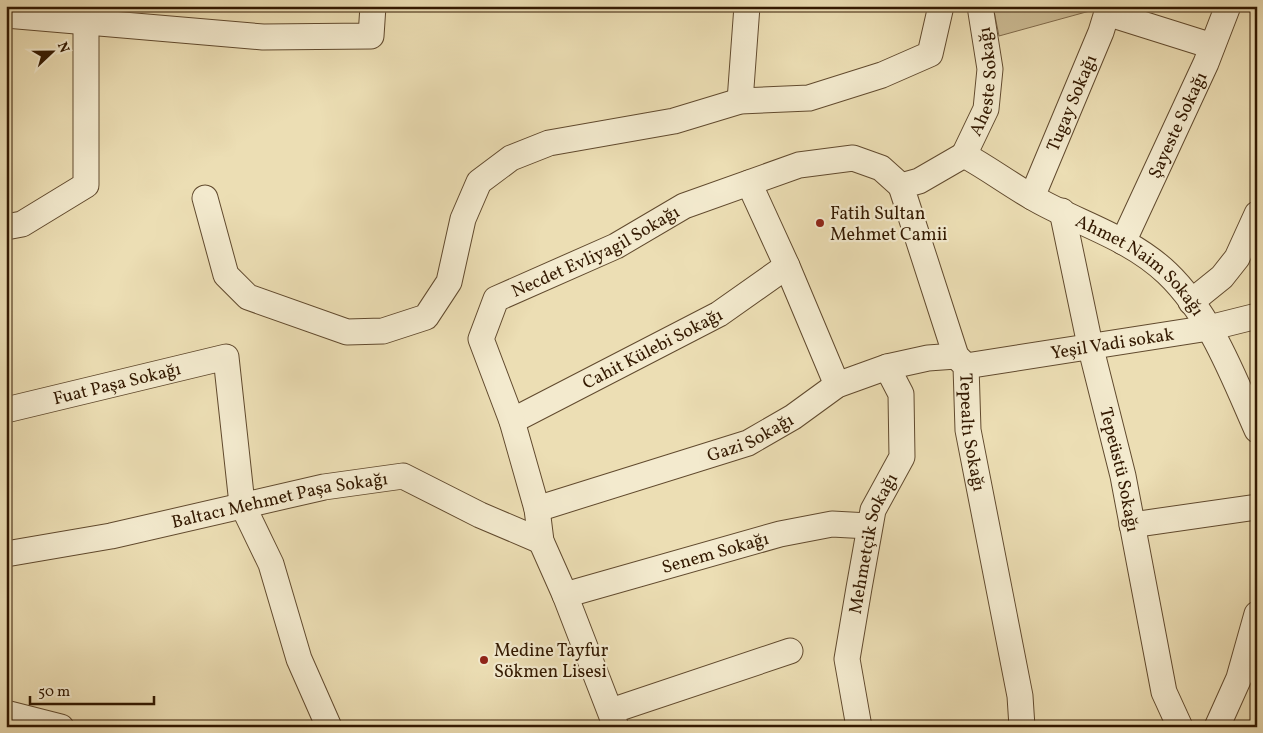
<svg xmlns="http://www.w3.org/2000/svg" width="1263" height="733" viewBox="0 0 1263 733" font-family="Vollkorn,serif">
  <rect width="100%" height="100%" fill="#ecdeb4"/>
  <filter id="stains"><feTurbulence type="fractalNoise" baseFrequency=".004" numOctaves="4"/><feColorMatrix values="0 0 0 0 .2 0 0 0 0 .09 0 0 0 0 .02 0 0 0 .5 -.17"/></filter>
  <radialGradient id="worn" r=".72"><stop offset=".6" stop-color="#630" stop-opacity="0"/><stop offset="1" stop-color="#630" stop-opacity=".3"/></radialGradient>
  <path fill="#cdbd96" stroke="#806b4c" d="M 993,6 L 1098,6 L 1097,9 L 999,36 Z"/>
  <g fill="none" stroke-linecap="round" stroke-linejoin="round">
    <defs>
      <g id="minor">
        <path d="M 1107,13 L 1212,46"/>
        <path d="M 6,15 L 263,37 L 371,36 L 373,6"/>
        <path d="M 740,101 L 747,6"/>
        <path id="s1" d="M 964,155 L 919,181 L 901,186 L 956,356 L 966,366 L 968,430 L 1020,696 L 1022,727"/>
        <path id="s2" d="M 964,155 C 988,168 1009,184 1032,197 C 1076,223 1128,236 1167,273 C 1210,314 1233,376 1257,430"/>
        <path id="s3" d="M 964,155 L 986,109 L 990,69 L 980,6"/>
        <path d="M 749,183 L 787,266 L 837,385"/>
        <path id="s4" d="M 1032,197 L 1101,32 L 1109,6"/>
        <path d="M 205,198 L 226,275 L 248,297 L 347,332 L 383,331 L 426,317 L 449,282 L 463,219 L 479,182 L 511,158 L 549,143 L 674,121 L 740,101 L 809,98 L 882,75 L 930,54 L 941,6"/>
        <path id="s5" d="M 1062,211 L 1090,345 L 1123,476 L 1164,692 L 1180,727"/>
        <path d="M 6,227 L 22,224 L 86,185 L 86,22"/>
        <path id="s6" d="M 1123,242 L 1206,63 L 1228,6"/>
        <path d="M 1191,302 L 1222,277 L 1237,258 L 1257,214"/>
        <path id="s7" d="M 966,366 L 1209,328 L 1257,316"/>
        <path id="s8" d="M 6,410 L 226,357 L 242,504 L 271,564 L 299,659 L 329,727"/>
        <path id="s9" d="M 512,421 L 719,314 L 787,266"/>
        <path id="s10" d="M 537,509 L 748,443 L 793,417 L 837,385 L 887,367 L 928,358 L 956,356"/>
        <path d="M 1132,525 L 1257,507"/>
        <path id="s11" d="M 6,554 L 111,536 L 324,487 L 403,476 L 480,515 L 541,541"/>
        <path id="s12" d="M 565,595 L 780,534 L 832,524 L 869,526"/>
        <path d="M 611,711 L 790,651"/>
        <path d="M 6,713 L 61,727"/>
        <path id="s13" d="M 616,727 L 565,595 L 541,541 L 537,509 L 512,421 L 481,339 L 496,299 L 616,246 L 684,206 L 799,165 L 853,158 L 881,168 L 901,186"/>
        <path id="s14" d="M 859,727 L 847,659 L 859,588 L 873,510 L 902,457 L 901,394 L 887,367"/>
        <path d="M 1217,727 L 1239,678 L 1257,614"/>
      </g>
    </defs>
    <use href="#minor" stroke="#614a2e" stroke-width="27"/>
    <use href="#minor" stroke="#f3eace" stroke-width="25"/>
  </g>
  <g fill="#8f2418" stroke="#f3eace" stroke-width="2">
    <circle cx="820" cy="223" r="5"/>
    <circle cx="484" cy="660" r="5"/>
  </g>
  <g text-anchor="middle" stroke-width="4.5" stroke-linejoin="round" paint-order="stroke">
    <g font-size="18" fill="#331901" stroke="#f3eace">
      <text dy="6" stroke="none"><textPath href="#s3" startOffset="78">Aheste Sokağı</textPath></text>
      <text dy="6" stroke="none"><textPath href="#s4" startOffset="102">Tugay Sokağı</textPath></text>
      <text dy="6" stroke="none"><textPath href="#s6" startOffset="129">Şayeste Sokağı</textPath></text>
      <text dy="6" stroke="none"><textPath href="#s13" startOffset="565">Necdet Evliyagil Sokağı</textPath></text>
      <text dy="6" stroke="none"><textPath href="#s2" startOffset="209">Ahmet Naim Sokağı</textPath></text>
      <text dy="6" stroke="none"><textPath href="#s7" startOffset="148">Yeşil Vadi sokak</textPath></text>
      <text dy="6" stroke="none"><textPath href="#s9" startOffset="158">Cahit Külebi Sokağı</textPath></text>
      <text dy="6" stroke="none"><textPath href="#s8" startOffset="114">Fuat Paşa Sokağı</textPath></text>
      <text dy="6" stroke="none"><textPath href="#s1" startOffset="330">Tepealtı Sokağı</textPath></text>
      <text dy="6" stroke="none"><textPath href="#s10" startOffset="225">Gazi Sokağı</textPath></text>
      <text dy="6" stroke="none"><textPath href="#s5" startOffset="265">Tepeüstü Sokağı</textPath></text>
      <text dy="6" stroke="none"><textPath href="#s11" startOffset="279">Baltacı Mehmet Paşa Sokağı</textPath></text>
      <text dy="6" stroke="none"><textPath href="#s14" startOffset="188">Mehmetçik Sokağı</textPath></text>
      <text dy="6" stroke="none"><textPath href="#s12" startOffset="156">Senem Sokağı</textPath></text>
    </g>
    <g font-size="18" fill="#331901" stroke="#f3eace" text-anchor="start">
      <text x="830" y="219">Fatih Sultan<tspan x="830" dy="21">Mehmet Camii</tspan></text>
      <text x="494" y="656">Medine Tayfur<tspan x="494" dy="21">Sökmen Lisesi</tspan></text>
    </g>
  </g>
  <rect width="1263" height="733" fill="none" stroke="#ecdeb4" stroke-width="25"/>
  <rect x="8" y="8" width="1248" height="718" fill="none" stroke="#331901" stroke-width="2.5"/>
  <rect x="12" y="12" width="1238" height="708" fill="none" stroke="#331901"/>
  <g transform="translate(52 52) rotate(68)" stroke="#f3eace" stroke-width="4" paint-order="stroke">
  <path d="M0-4L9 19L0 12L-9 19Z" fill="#331901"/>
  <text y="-8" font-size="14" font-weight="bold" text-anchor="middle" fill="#331901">N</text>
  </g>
  <path d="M30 696v8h124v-8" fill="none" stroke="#331901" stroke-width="2.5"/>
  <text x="38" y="696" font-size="15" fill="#331901" stroke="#f3eace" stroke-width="4" paint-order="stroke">50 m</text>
  <rect width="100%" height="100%" filter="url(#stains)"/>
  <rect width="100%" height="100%" fill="url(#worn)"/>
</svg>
